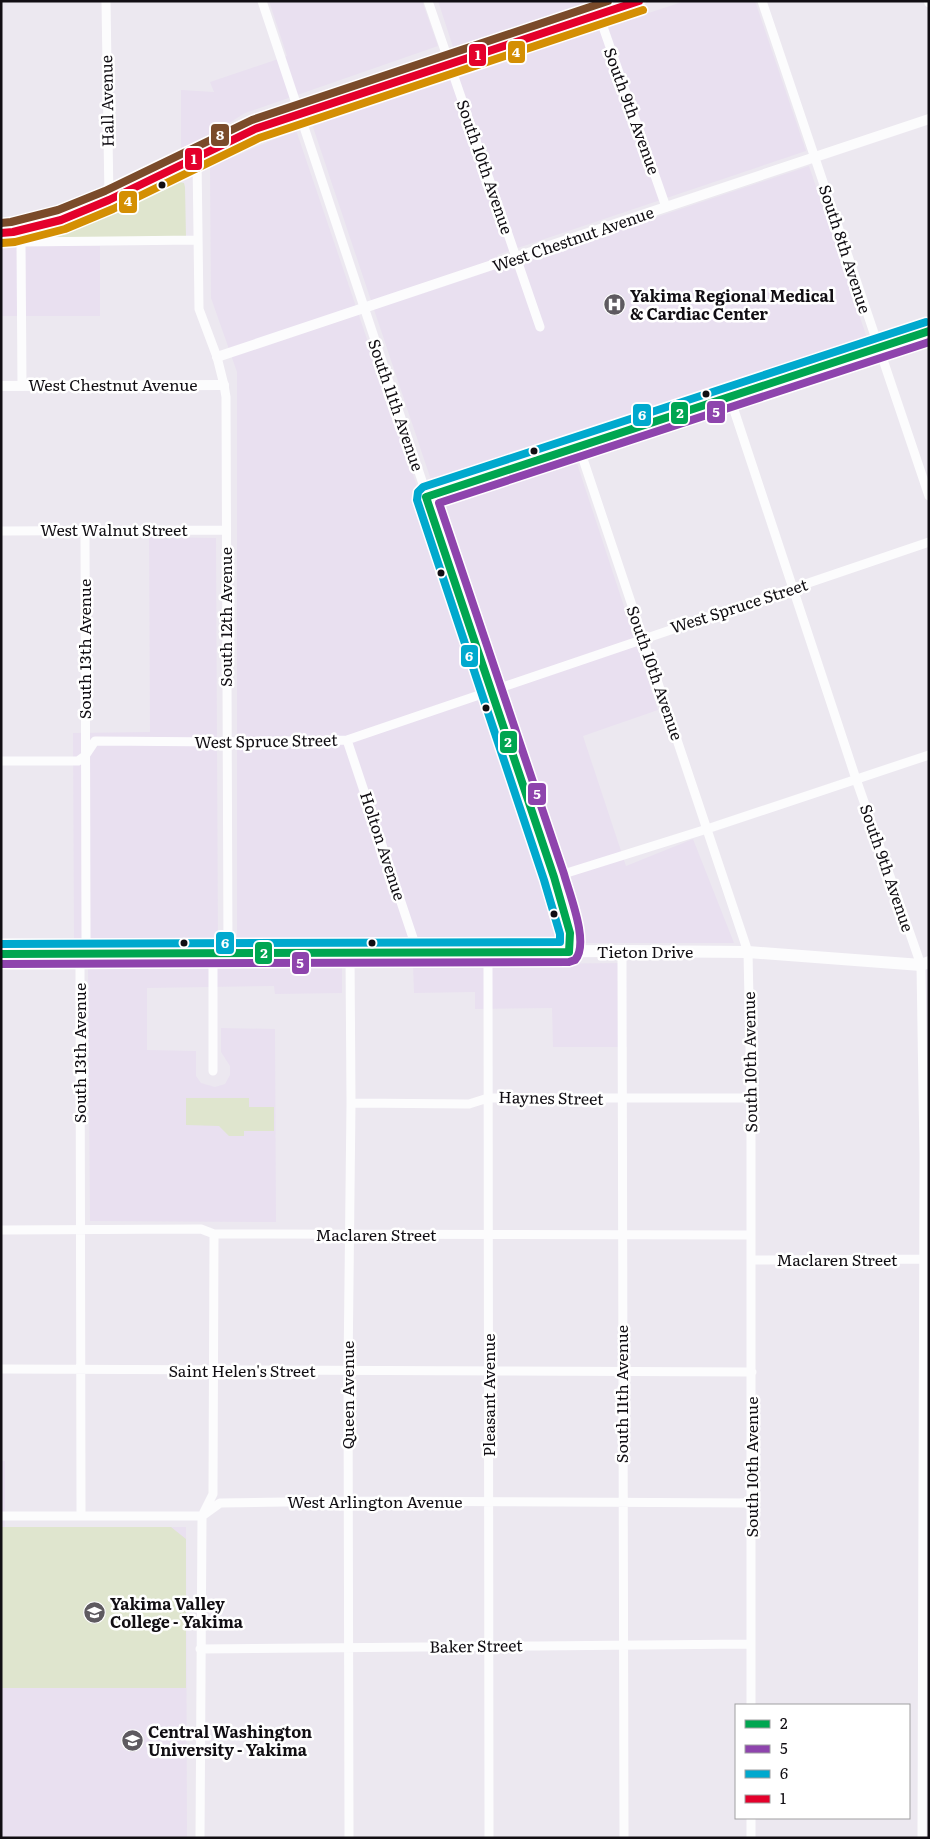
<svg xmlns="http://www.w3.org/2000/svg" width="930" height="1839" viewBox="0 0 930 1839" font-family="Literata,serif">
  <rect width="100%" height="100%" fill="#ece8f0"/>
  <path fill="#e9e0f0" d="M 269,1 L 422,1 L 438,46 L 245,113 L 181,153 L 181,90 L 214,92 L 210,82 L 287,56 Z
    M 438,1 L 588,1 L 588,2 L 453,47 Z
    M 685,1 L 755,1 L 806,151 L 497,255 L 502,269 L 809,166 L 868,341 L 433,486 L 312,124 Z
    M 296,130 L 423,504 L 575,457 L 658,710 L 583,736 L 626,866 L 693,839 L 734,943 L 237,943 L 237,372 L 211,298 L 210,167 Z
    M 1,246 L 100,246 L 100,316 L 1,316 Z
    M 149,537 L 216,538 L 218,942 L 74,941 L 73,733 L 150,732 Z
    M 342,961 L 342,993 L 275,994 L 274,986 L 147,988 L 147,1050 L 196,1051 L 196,1076 L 201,1083 L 215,1087 L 225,1084 L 230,1075 L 230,1066 L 221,1052 L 221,1028 L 275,1029 L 276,1222 L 90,1221 L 88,965 Z
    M 626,963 L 627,1047 L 553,1047 L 552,1008 L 475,1009 L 475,992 L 414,993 L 413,965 Z
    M 1,1461 L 5,1461 L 5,1527 L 186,1527 L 187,1838 L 1,1838 Z"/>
  <path fill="#dfe5ce" d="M 175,181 L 184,183 L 185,187 L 186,237 L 56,238 L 53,233 L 88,220 Z
    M 186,1098 L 249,1098 L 249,1107 L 274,1107 L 274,1131 L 244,1131 L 244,1136 L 229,1136 L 219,1126 L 186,1125 Z
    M 1,1527 L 171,1527 L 186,1539 L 186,1688 L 1,1688 Z"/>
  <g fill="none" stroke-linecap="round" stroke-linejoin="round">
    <path stroke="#fcfcfd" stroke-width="9" d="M 106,1 L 109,200
      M 262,1 L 554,877 L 570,933 L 569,952
      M 428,1 L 540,327
      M 594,1 L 666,207
      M 762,1 L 929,496
      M 928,1 L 929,3
      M 197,158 L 199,309 L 217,357 L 224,385 L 226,397 L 228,953 L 213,961 L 213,1071
      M 21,242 L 198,240
      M 21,242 L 22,386
      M 730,398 L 856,779 L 921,965 L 924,1156 L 922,1838
      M 579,447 L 748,952 L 751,1098 L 751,1705
      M 1,531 L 226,530
      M 347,740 L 418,953
      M 1,761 L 78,761 L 85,756 L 95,741 L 227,742 L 347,740 L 929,542
      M 554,877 L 707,829 L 929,755
      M 622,951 L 624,1838
      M 488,952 L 489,1838
      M 351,1103 L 469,1104 L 488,1098 L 751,1098
      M 1,1230 L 201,1229 L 214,1234 L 751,1235
      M 751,1260 L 923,1259
      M 1,1369 L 752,1372
      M 1,1516 L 202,1516 L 220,1503 L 348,1501 L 752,1503
      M 81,1516 L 80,968 L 86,939 L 85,530
      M 200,1649 L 751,1644
      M 200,1838 L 202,1516 L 213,1494 L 214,1234
      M 349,1838 L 348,1371 L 351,1103 L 350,953
      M 751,1838 L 751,1818"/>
    <path stroke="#fcfcfd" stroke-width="10" d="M 217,357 L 929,119
      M 1,386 L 224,385
      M 426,497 L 730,398 L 929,331"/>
    <path stroke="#fcfcfd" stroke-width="12" d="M 1,233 L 13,232 L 61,220 L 109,200 L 255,129 L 640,1
      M 1,954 L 622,951 L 748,952 L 921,965 L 929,962"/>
    <defs>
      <path id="bus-1" d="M 1,954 L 569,952 L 570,933 L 554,877 L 426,497 L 929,331"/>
      <path id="bus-2" d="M 1,964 L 569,962 L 575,960 C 590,944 569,893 564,874 L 439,503 L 929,342"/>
      <path id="bus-3" d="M 1,944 L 560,942 L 560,934 L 544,880 L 417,500 L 418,492 L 423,487 L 926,322"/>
      <path id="bus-4" d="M 1,233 L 13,232 L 61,220 L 109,200 L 255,129 L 639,1"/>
      <path id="bus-5" d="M 2,243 L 15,242 L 65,229 L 113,209 L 259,138 L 643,10"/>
      <path id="bus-6" d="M 1,223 L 11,222 L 58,210 L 105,191 L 252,120 L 608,1"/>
    </defs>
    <use href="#bus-1" stroke="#fff" stroke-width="11"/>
    <use href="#bus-2" stroke="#fff" stroke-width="11"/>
    <use href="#bus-3" stroke="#fff" stroke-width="11"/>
    <use href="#bus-4" stroke="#fff" stroke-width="11"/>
    <use href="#bus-5" stroke="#fff" stroke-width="11"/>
    <use href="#bus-6" stroke="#fff" stroke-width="11"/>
    <use href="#bus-1" stroke="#00a651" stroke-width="8"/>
    <use href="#bus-2" stroke="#8e44ad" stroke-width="8"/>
    <use href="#bus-3" stroke="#00a9ce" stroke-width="8"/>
    <use href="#bus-4" stroke="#e4002b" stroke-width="8"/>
    <use href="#bus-5" stroke="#d48f03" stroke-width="8"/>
    <use href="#bus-6" stroke="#7a4b2a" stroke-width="8"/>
  </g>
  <defs>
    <symbol id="hospital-disc" viewBox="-11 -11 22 22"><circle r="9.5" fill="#5e5a60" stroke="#fff"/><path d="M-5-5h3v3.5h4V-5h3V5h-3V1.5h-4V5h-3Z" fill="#fff"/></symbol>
    <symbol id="university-disc" viewBox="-11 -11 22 22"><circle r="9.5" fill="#5e5a60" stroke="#fff"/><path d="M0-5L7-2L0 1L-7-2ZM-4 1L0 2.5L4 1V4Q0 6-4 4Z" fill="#fff"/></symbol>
  </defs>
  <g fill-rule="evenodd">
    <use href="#hospital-disc" x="602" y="292" width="25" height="25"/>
    <use href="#university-disc" x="82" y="1600" width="25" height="25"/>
    <use href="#university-disc" x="120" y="1728" width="25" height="25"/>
  </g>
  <g fill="#110e13" stroke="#fff" stroke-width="2">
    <circle cx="162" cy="185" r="4.5"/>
    <circle cx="706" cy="394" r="4.5"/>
    <circle cx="534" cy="451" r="4.5"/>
    <circle cx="441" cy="573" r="4.5"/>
    <circle cx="486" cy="708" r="4.5"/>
    <circle cx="554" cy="914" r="4.5"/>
    <circle cx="184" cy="943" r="4.5"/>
    <circle cx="372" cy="943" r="4.5"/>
  </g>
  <g text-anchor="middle" stroke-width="5" stroke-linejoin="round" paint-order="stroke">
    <g font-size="16" fill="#110e13" stroke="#fff">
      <text transform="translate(107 101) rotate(-91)" y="6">Hall Avenue</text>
      <text transform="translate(632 111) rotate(70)" y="6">South 9th Avenue</text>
      <text transform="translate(485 167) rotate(71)" y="6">South 10th Avenue</text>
      <text transform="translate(573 239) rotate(-19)" y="6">West Chestnut Avenue</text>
      <text transform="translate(845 249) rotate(72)" y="6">South 8th Avenue</text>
      <text x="113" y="391">West Chestnut Avenue</text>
      <text transform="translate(396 405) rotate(71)" y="6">South 11th Avenue</text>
      <text x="114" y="536">West Walnut Street</text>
      <text transform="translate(739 606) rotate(-18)" y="6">West Spruce Street</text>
      <text transform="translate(226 617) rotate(-90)" y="6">South 12th Avenue</text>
      <text transform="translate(85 649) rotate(-90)" y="6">South 13th Avenue</text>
      <text transform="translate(655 673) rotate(71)" y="6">South 10th Avenue</text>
      <text transform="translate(266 741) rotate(-1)" y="6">West Spruce Street</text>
      <text transform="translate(383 846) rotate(72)" y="6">Holton Avenue</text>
      <text transform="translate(887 868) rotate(71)" y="6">South 9th Avenue</text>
      <text x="645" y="958">Tieton Drive</text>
      <text transform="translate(80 1053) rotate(-90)" y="6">South 13th Avenue</text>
      <text transform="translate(750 1062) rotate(-91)" y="6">South 10th Avenue</text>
      <text transform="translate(551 1098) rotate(1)" y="6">Haynes Street</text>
      <text x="376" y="1241">Maclaren Street</text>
      <text x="837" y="1266">Maclaren Street</text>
      <text x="242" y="1377">Saint Helen's Street</text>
      <text transform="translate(622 1394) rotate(-90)" y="6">South 11th Avenue</text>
      <text transform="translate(348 1395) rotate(-90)" y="6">Queen Avenue</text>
      <text transform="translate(489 1395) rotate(-90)" y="6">Pleasant Avenue</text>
      <text transform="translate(752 1467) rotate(-90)" y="6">South 10th Avenue</text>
      <text x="375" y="1508">West Arlington Avenue</text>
      <text transform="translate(476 1646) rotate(-1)" y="6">Baker Street</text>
    </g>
    <g font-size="16" font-weight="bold" fill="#110e13" stroke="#fff" text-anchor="start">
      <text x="630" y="302">Yakima Regional Medical<tspan x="630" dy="18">&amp; Cardiac Center</tspan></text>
      <text x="110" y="1610">Yakima Valley<tspan x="110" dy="18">College - Yakima</tspan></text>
      <text x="148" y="1738">Central Washington<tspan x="148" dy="18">University - Yakima</tspan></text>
    </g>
  </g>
  <g stroke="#fff" stroke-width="2">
    <rect x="507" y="40" width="19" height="24" rx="5" fill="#d48f03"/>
    <rect x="468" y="43" width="19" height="24" rx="5" fill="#e4002b"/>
    <rect x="210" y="123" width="20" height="24" rx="5" fill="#7a4b2a"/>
    <rect x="184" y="147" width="19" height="24" rx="5" fill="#e4002b"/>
    <rect x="118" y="190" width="20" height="24" rx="5" fill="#d48f03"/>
    <rect x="706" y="400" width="20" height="24" rx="5" fill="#8e44ad"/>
    <rect x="670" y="401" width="19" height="24" rx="5" fill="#00a651"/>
    <rect x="632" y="403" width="20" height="24" rx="5" fill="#00a9ce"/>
    <rect x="460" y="644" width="19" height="24" rx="5" fill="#00a9ce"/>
    <rect x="499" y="730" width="19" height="24" rx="5" fill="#00a651"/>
    <rect x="527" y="782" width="20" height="24" rx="5" fill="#8e44ad"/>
    <rect x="215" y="931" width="20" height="24" rx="5" fill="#00a9ce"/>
    <rect x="254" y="941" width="19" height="24" rx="5" fill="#00a651"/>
    <rect x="291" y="951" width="19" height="24" rx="5" fill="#8e44ad"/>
  </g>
  <g font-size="14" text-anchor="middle" font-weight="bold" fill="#fff">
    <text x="516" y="57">4</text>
    <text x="478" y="60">1</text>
    <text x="220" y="140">8</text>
    <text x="194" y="164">1</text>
    <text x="128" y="206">4</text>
    <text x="716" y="417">5</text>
    <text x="680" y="418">2</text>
    <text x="642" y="420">6</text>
    <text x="469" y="661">6</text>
    <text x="508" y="747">2</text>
    <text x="537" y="799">5</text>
    <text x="225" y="948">6</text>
    <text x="264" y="958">2</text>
    <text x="300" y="968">5</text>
  </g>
  <rect width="930" height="1839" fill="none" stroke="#110e13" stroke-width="5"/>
  <rect x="735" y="1704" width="175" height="115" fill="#ffffff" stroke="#a09fa1"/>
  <rect x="745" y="1720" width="25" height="8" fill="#00a651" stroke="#a09fa1"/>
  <text x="780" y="1729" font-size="15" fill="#110e13">2</text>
  <rect x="745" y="1745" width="25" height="8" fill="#8e44ad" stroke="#a09fa1"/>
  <text x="780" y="1754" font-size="15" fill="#110e13">5</text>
  <rect x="745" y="1770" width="25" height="8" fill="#00a9ce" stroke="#a09fa1"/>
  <text x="780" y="1779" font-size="15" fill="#110e13">6</text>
  <rect x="745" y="1795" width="25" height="8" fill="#e4002b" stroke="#a09fa1"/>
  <text x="780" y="1804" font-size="15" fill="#110e13">1</text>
</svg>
